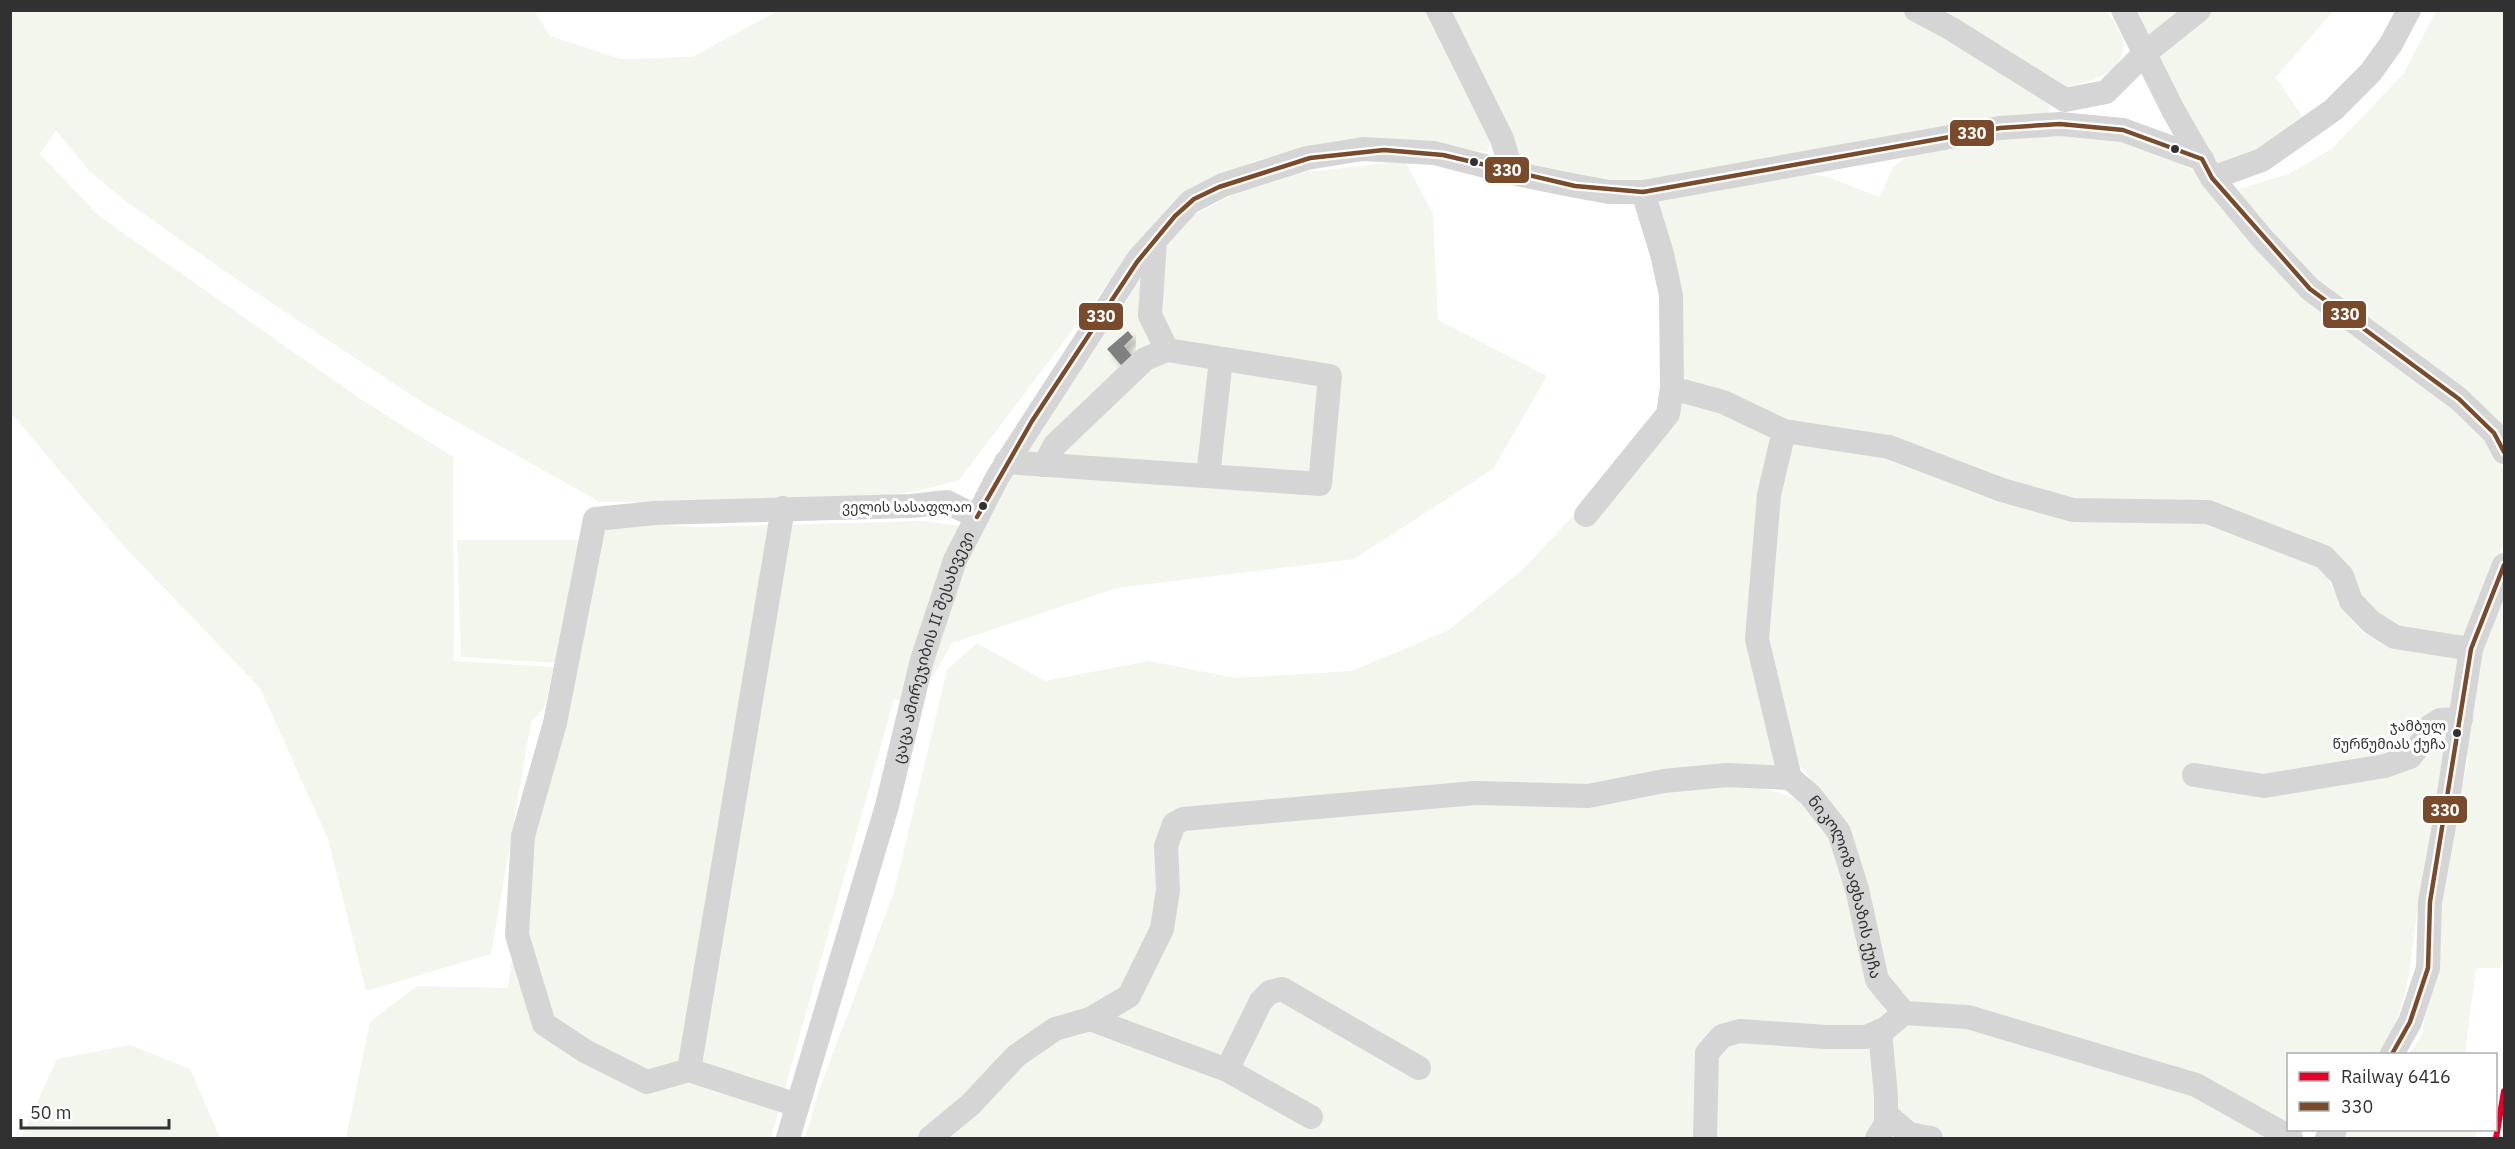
<svg xmlns="http://www.w3.org/2000/svg" width="2515" height="1149" viewBox="0 0 2515 1149" font-family="'IBM Plex Sans','Noto Sans Georgian',sans-serif">
  <defs>
    <filter id="shadow"><feDropShadow dx="5.5" dy="5.5" stdDeviation="3" flood-color="#0004"/></filter>
  </defs>
  <rect width="100%" height="100%" fill="#fff"/>
  <path fill="#f2f6ed" d="M 10,11 L 535,11 L 550,36 L 621,59 L 692,57 L 778,11 L 1432,11 L 1492,129 L 1488,152 L 1394,142 L 1350,144 L 1258,160 L 1188,193 L 1164,213 L 1109,282 L 959,480 L 918,491 L 845,501 L 600,502 L 425,404 L 246,286 L 127,202 L 89,171 L 56,130 L 40,154 L 99,216 L 362,400 L 453,457 L 454,661 L 554,667 L 544,708 L 531,722 L 491,954 L 366,991 L 328,839 L 260,688 L 120,542 L 11,413 Z
    M 1445,11 L 1903,11 L 2049,98 L 2049,112 L 2044,117 L 1624,185 L 1521,167 Z
    M 1927,11 L 2107,11 C 2112,19 2121,31 2123,41 C 2128,72 2088,83 2066,87 Z
    M 2129,11 L 2185,11 L 2147,45 Z
    M 2210,11 L 2333,11 L 2276,77 L 2315,136 L 2223,174 L 2156,56 Z
    M 2436,11 L 2504,11 L 2504,440 L 2349,313 L 2280,249 L 2237,194 L 2239,189 L 2289,174 L 2333,148 L 2404,73 Z
    M 2104,135 L 2177,159 L 2201,176 L 2440,393 L 2481,434 L 2504,470 L 2504,542 L 2464,641 L 2415,635 L 2362,607 L 2349,577 L 2211,506 L 2087,504 L 1787,424 L 1692,386 L 1681,373 L 1657,201 L 1790,173 L 1825,176 L 1879,197 L 1893,168 L 1909,154 L 2005,138 Z
    M 1405,161 L 1433,214 L 1438,320 L 1547,376 L 1493,469 L 1354,559 L 1117,588 L 952,643 L 917,704 L 894,699 L 771,1138 L 346,1138 L 370,1022 L 417,986 L 508,988 L 529,839 L 575,664 L 461,657 L 457,540 L 599,540 L 601,522 L 700,527 L 923,521 L 982,529 L 1023,445 L 1180,223 L 1234,194 L 1291,174 Z
    M 1693,401 L 1768,434 L 1772,446 L 1756,544 L 1783,765 L 1742,781 L 1797,799 L 1824,824 L 1885,1013 L 1872,1027 L 1717,1032 L 1700,1138 L 805,1138 L 819,1090 L 894,892 L 947,670 L 977,643 L 1045,681 L 1149,661 L 1235,678 L 1352,671 L 1449,630 L 1523,569 L 1680,403 Z
    M 1792,439 L 1882,456 L 2084,519 L 2203,521 L 2323,570 L 2348,616 L 2363,633 L 2407,648 L 2459,657 C 2447,738 2434,820 2419,901 C 2410,954 2411,1008 2379,1054 L 2288,1054 L 2288,1126 L 2200,1077 L 1959,1004 L 1904,1002 L 1889,982 L 1840,815 L 1800,766 L 1764,644 L 1777,505 Z
    M 2504,589 L 2504,953 L 2501,968 L 2476,968 L 2465,1054 L 2409,1054 L 2422,1035 L 2431,977 L 2435,905 L 2468,760 L 2464,729 L 2486,637 Z
    M 1913,1019 L 1972,1025 L 2189,1091 L 2275,1138 L 1713,1138 L 1714,1061 L 1724,1047 L 1734,1041 Z
    M 130,1045 L 190,1069 L 220,1138 L 21,1138 L 57,1059 Z
    M 2351,1130 L 2477,1130 L 2475,1138 L 2341,1138 Z"/>
  <path fill="#808080" filter="url(#shadow)" d="M 1128,331 L 1133,337 L 1124,346 L 1132,356 L 1121,365 L 1107,349 Z"/>
  <g fill="none" stroke-linecap="round" stroke-linejoin="round">
    <g stroke="#d5d5d5" stroke-width="24">
      <path d="M 1438,10 L 1502,139 L 1512,173"/>
      <path d="M 1916,10 L 1950,28 L 2065,100 L 2106,92 L 2145,53 L 2199,10"/>
      <path d="M 2123,10 L 2173,110 L 2212,178 L 2261,237 L 2310,289 L 2459,399 L 2494,433 L 2504,452"/>
      <path d="M 2212,178 L 2262,160 L 2333,110 L 2371,72 L 2391,44 L 2409,10"/>
      <path d="M 1672,388 L 1723,402 L 1784,431 L 1889,447 L 2002,490 L 2073,510 L 2208,512 L 2324,557 L 2342,576 L 2351,601 L 2371,622 L 2395,637 L 2471,649"/>
      <path id="s1" d="M 1784,431 L 1769,495 L 1757,639 L 1790,778 L 1810,795 L 1839,832 L 1857,889 L 1877,980 L 1904,1013 L 1968,1017 L 2196,1085 L 2291,1138"/>
      <path d="M 1006,462 L 1320,484 L 1330,376 L 1167,350 L 1150,315 L 1155,241"/>
      <path d="M 1044,465 L 1055,445 L 1145,359 L 1167,350"/>
      <path d="M 1208,476 L 1221,359"/>
      <path d="M 1586,515 L 1668,414 L 1672,388 L 1671,295 L 1662,254 L 1643,192"/>
      <path d="M 2194,775 L 2264,786 L 2385,766 L 2410,757 L 2422,742 L 2429,727 L 2440,720 L 2461,719"/>
      <path d="M 1090,1019 L 1227,1070 L 1311,1117"/>
      <path d="M 2392,1054 L 2410,1022 L 2428,968 L 2430,902 L 2444,826 L 2471,649 L 2504,565"/>
      <path d="M 689,1070 L 783,508"/>
      <path d="M 1227,1070 L 1261,1001 L 1270,992 L 1282,989 L 1419,1068"/>
      <path d="M 797,1105 L 689,1070 L 647,1082 L 585,1051 L 544,1024 L 517,935 L 523,836 L 555,723 L 595,519 L 655,513 L 911,506 L 947,502 L 977,517"/>
      <path d="M 1886,1114 L 1909,1134 L 1931,1138"/>
      <path id="s2" d="M 788,1138 L 887,806 L 922,660 L 955,560 L 998,476 L 1139,258 L 1190,202 L 1223,185 L 1307,158 L 1363,149 L 1434,153 L 1512,173 L 1576,186 L 1609,192 L 1643,192 L 2000,128 L 2060,124 L 2123,130 L 2202,159"/>
      <path d="M 930,1138 L 970,1105 L 1016,1056 L 1055,1029 L 1090,1019 L 1129,996 L 1162,929 L 1168,890 L 1166,846 L 1174,824 L 1183,819 L 1475,793 L 1588,796 L 1664,781 L 1727,775 L 1790,778"/>
      <path d="M 1705,1138 L 1707,1053 L 1722,1036 L 1740,1031 L 1826,1037 L 1866,1037 L 1885,1029 L 1904,1013"/>
      <path d="M 1877,1138 L 1886,1124 L 1886,1096 L 1880,1031"/>
      <path d="M 2327,1138 L 2335,1130"/>
    </g>
    <defs>
      <path id="bus-1" d="M 2202,159 L 2212,178 L 2310,289 L 2459,399 L 2494,433 L 2504,452
        M 977,517 L 1032,421 L 1137,262 L 1175,216 L 1194,199 L 1219,187 L 1310,158 L 1384,150 L 1443,155 L 1575,186 L 1643,192 L 2000,128 L 2060,124 L 2123,130 L 2202,159
        M 2392,1054 L 2410,1022 L 2428,968 L 2430,902 L 2471,649 L 2504,565"/>
    </defs>
    <use href="#bus-1" stroke="#fff" stroke-width="9"/>
    <use href="#bus-1" stroke="#7a4b2a" stroke-width="4.5"/>
    <defs>
      <path id="rail-1" d="M 2496,1138 L 2504,1091"/>
    </defs>
    <use href="#rail-1" stroke="#fff" stroke-width="10"/>
    <use href="#rail-1" stroke="#e4002b" stroke-width="6"/>
  </g>
  <g fill="#313131" stroke="#fff" stroke-width="2">
    <circle cx="2175" cy="149" r="5"/>
    <circle cx="1474" cy="162" r="5"/>
    <circle cx="983" cy="506" r="5"/>
    <circle cx="2457" cy="733" r="5"/>
  </g>
  <g text-anchor="middle" stroke-width="6" stroke-linejoin="round" paint-order="stroke">
    <g font-size="14" fill="#313131" stroke="#fff" text-anchor="end">
      <text x="972" y="512">ველის სასაფლაო</text>
      <text x="2446" y="731">ჯამბულ<tspan x="2446" dy="18">წურწუმიას ქუჩა</tspan></text>
    </g>
    <g font-size="16" fill="#313131" stroke="#fff">
      <text dy="6" stroke="none"><textPath href="#s2" startOffset="512">ცაცა ამირეჯიბის II შესახვევი</textPath></text>
      <text dy="6" stroke="none"><textPath href="#s1" startOffset="480">ნიკოლოზ აფხაზის ქუჩა</textPath></text>
    </g>
  </g>
  <g stroke="#fff" stroke-width="2">
    <rect x="1949" y="119" width="46" height="28" rx="6" fill="#7a4b2a"/>
    <rect x="1484" y="156" width="46" height="28" rx="6" fill="#7a4b2a"/>
    <rect x="2322" y="300" width="45" height="29" rx="6" fill="#7a4b2a"/>
    <rect x="1078" y="302" width="46" height="29" rx="6" fill="#7a4b2a"/>
    <rect x="2422" y="795" width="46" height="29" rx="6" fill="#7a4b2a"/>
  </g>
  <g font-size="16" text-anchor="middle" font-weight="bold" fill="#fff">
    <text x="1972" y="139">330</text>
    <text x="1507" y="176">330</text>
    <text x="2345" y="320">330</text>
    <text x="1101" y="322">330</text>
    <text x="2445" y="816">330</text>
  </g>
  <rect width="2515" height="1149" fill="none" stroke="#313131" stroke-width="24"/>
  <rect x="2287" y="1053" width="210" height="78" fill="#ffffff" stroke="#adadad" stroke-width="1.5"/>
  <rect x="2299" y="1072" width="30" height="9" fill="#e4002b" stroke="#adadad" stroke-width="1.5"/>
  <text x="2341" y="1083" font-size="18" fill="#313131">Railway 6416</text>
  <rect x="2299" y="1102" width="30" height="9" fill="#7a4b2a" stroke="#adadad" stroke-width="1.5"/>
  <text x="2341" y="1113" font-size="18" fill="#313131">330</text>
  <path d="M21 1119v9h148v-9" fill="none" stroke="#313131" stroke-width="3"/>
  <text x="30" y="1119" font-size="18" fill="#313131" stroke="#ffffff" stroke-width="4.5" paint-order="stroke">50 m</text>
</svg>
